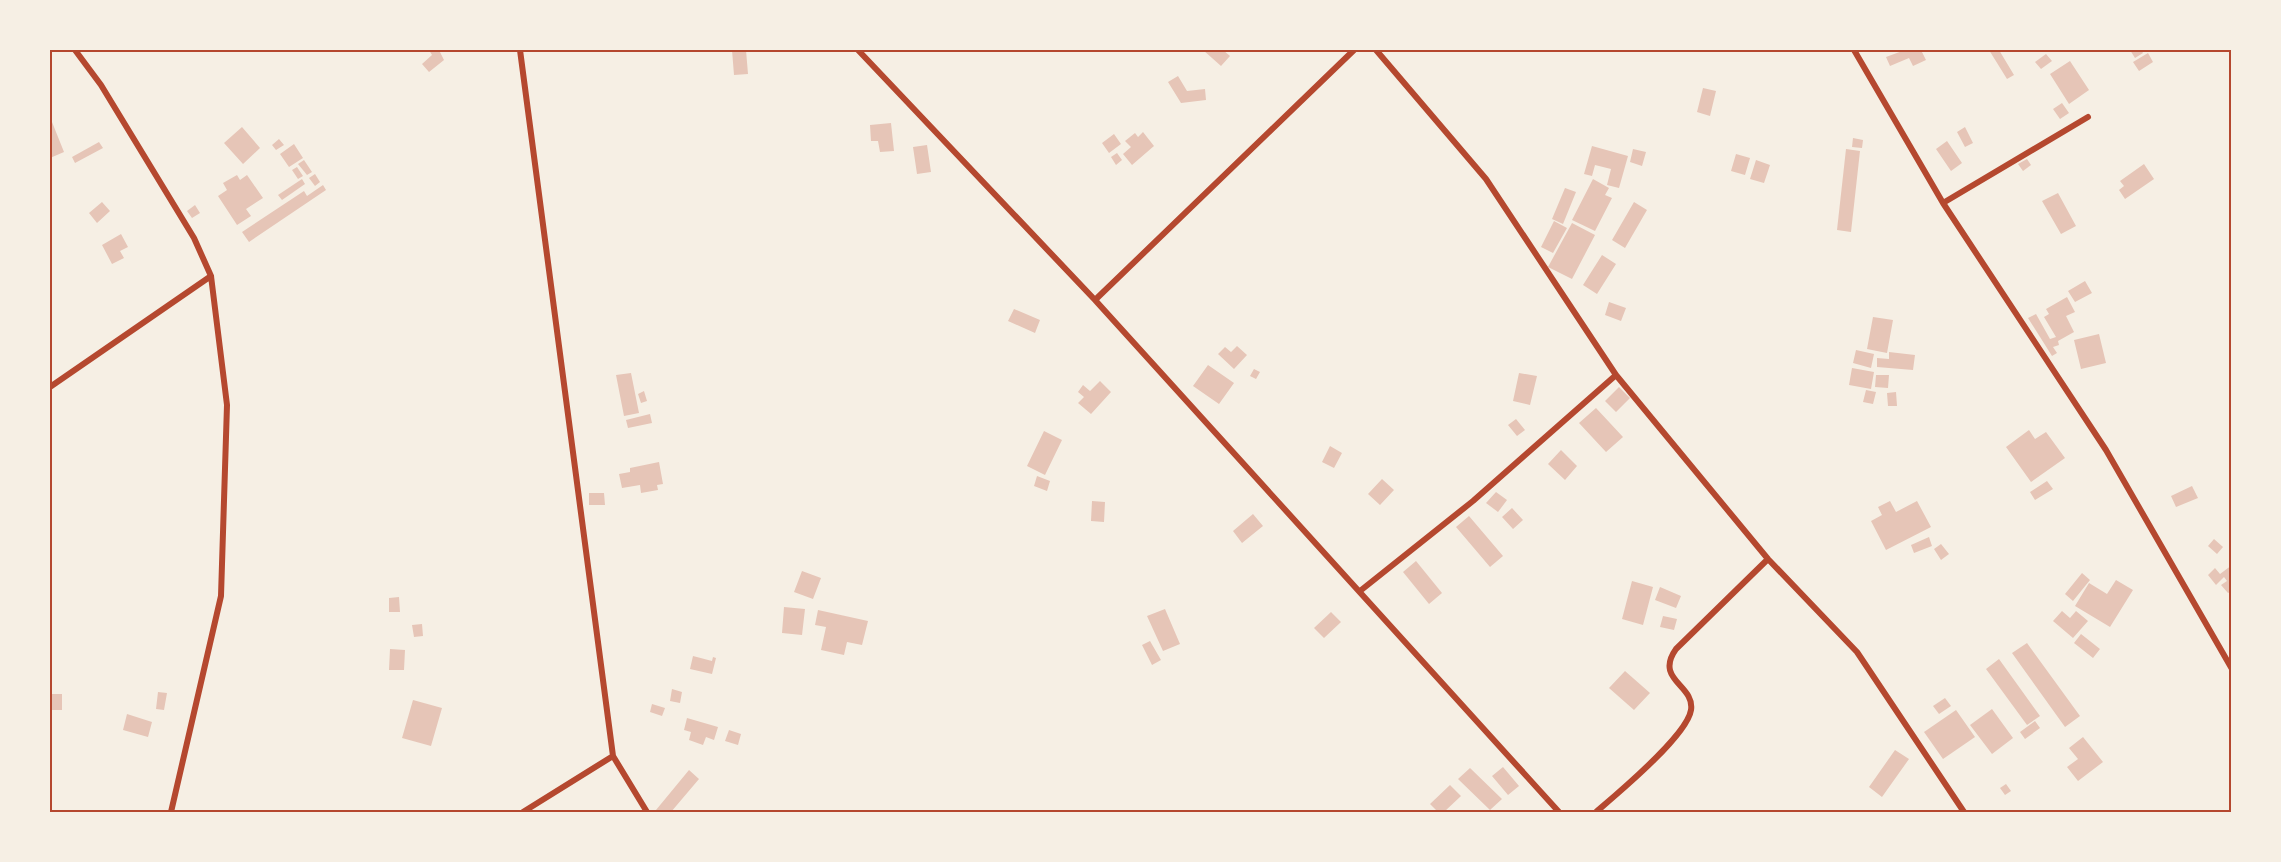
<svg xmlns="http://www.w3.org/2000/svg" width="2281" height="862" viewBox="0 0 2281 862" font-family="'IBM Plex Sans',sans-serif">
  <rect width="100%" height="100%" fill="#f6efe4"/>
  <path fill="#e6c5b7" d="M 429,50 L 439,50 L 444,60 L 429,72 L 422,64 L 432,55 Z
    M 732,50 L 746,50 L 748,74 L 734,75 Z
    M 1203,50 L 1223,50 L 1230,56 L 1221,66 Z
    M 1905,50 L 1921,50 L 1926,60 L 1913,66 L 1909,58 L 1890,66 L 1886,57 Z
    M 1989,50 L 1999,50 L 2014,75 L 2007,79 Z
    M 2130,50 L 2141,50 L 2143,53 L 2135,58 Z
    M 2148,53 L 2153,62 L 2139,71 L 2133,62 Z
    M 2046,54 L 2052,61 L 2041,69 L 2035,62 Z
    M 2070,61 L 2089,90 L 2069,104 L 2050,74 Z
    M 1178,76 L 1187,91 L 1205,89 L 1206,100 L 1181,103 L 1168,82 Z
    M 1703,88 L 1716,91 L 1710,116 L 1697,112 Z
    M 2062,103 L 2069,113 L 2060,119 L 2053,109 Z
    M 50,117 L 64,152 L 50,158 Z
    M 891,123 L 894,151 L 880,152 L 878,141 L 871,141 L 870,125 Z
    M 242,127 L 260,148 L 243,164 L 224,143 Z
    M 1965,127 L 1973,143 L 1965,147 L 1957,132 Z
    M 1143,132 L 1154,146 L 1132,165 L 1123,154 L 1131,147 L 1125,141 L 1135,133 L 1138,137 Z
    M 1114,134 L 1121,144 L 1109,153 L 1102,143 Z
    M 1853,138 L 1863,140 L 1862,148 L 1852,147 Z
    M 279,139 L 284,145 L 276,150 L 272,145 Z
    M 1947,141 L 1962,163 L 1951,171 L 1936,149 Z
    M 99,142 L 103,148 L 75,163 L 72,157 Z
    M 294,144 L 303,158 L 289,167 L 280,154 Z
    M 927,145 L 931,172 L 917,174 L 913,147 Z
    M 1592,146 L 1628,156 L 1619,188 L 1607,185 L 1611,169 L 1595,165 L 1592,176 L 1584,174 Z
    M 1633,149 L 1646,152 L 1642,166 L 1630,162 Z
    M 1846,149 L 1860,151 L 1851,232 L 1837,230 Z
    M 1117,153 L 1122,160 L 1116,165 L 1111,157 Z
    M 1736,154 L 1750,158 L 1745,175 L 1731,171 Z
    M 2027,159 L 2031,165 L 2023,171 L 2018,164 Z
    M 304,160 L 312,172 L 307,175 L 298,164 Z
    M 1756,160 L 1770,165 L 1764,183 L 1750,179 Z
    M 2144,164 L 2154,179 L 2125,199 L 2119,190 L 2124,186 L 2120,181 Z
    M 297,167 L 303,176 L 298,179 L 292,170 Z
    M 315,174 L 320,182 L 315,186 L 309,178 Z
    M 237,175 L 240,180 L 247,175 L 263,198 L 246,209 L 251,216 L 237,225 L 218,196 L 227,190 L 223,183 Z
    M 302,179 L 305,184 L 282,200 L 278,195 Z
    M 1593,179 L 1609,188 L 1605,195 L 1612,198 L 1595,231 L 1572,220 Z
    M 323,185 L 326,190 L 249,242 L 242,232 L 304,191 L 307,196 Z
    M 1565,188 L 1576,192 L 1563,224 L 1552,219 Z
    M 2058,193 L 2076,226 L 2061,234 L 2042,201 Z
    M 102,202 L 110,211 L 97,223 L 89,213 Z
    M 1634,202 L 1647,210 L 1625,248 L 1612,240 Z
    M 195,205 L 200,213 L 192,218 L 187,211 Z
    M 1554,221 L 1567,228 L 1553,253 L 1541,247 Z
    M 1572,223 L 1595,235 L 1572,279 L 1548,267 Z
    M 121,234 L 128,247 L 120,251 L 124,258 L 112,264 L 102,245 Z
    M 1602,255 L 1616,264 L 1597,294 L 1583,285 Z
    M 2085,281 L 2092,293 L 2075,302 L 2068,291 Z
    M 2067,297 L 2075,312 L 2066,316 L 2074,332 L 2058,341 L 2059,345 L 2053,347 L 2057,353 L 2052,356 L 2028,318 L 2036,314 L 2050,339 L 2056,337 L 2044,317 L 2049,314 L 2046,309 Z
    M 1609,302 L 1626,308 L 1621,321 L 1605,315 Z
    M 1014,309 L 1040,320 L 1035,333 L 1008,321 Z
    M 1873,317 L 1893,320 L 1887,353 L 1867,349 Z
    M 2099,334 L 2106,363 L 2081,369 L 2074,340 Z
    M 1237,346 L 1247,355 L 1234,369 L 1218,354 L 1225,347 L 1231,352 Z
    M 1856,350 L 1874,354 L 1871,368 L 1853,363 Z
    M 1889,352 L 1915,355 L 1913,370 L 1877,367 L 1877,358 L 1889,359 Z
    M 1208,365 L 1234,383 L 1219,404 L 1193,386 Z
    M 1852,368 L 1874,372 L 1871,389 L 1849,385 Z
    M 1254,369 L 1260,372 L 1256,379 L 1250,376 Z
    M 631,373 L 639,413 L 624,416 L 616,375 Z
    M 1519,373 L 1537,376 L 1530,405 L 1513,401 Z
    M 1876,375 L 1889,375 L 1888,388 L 1875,387 Z
    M 1100,381 L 1111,392 L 1091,414 L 1078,403 L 1084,397 L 1078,392 L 1083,385 L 1090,391 Z
    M 1619,387 L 1630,398 L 1616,412 L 1605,401 Z
    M 1866,390 L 1876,392 L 1873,404 L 1863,402 Z
    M 644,391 L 647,401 L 641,403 L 638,394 Z
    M 1896,392 L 1897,406 L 1888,406 L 1887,393 Z
    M 1596,408 L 1623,437 L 1606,452 L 1579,423 Z
    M 650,414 L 652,423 L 628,428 L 626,420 Z
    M 1516,419 L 1525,430 L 1517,436 L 1508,425 Z
    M 2029,430 L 2035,439 L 2046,432 L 2065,458 L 2031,482 L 2006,447 Z
    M 1044,431 L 1062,440 L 1045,475 L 1027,466 Z
    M 1330,446 L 1342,453 L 1334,468 L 1322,462 Z
    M 1561,450 L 1577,466 L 1565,480 L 1548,464 Z
    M 659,462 L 663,484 L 657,485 L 658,490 L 641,493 L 640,485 L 622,488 L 619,474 L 630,472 L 630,468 Z
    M 1037,476 L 1050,481 L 1047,491 L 1034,486 Z
    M 1382,479 L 1394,490 L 1380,505 L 1368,494 Z
    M 2047,481 L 2053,489 L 2035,500 L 2030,492 Z
    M 2192,486 L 2198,498 L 2176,507 L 2171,496 Z
    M 1496,492 L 1507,500 L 1498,512 L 1486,503 Z
    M 589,493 L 604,493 L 605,505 L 589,505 Z
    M 1092,501 L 1105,502 L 1104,522 L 1091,521 Z
    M 1890,501 L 1896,512 L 1917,501 L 1931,527 L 1886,550 L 1871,521 L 1882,515 L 1878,507 Z
    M 1512,508 L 1523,520 L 1513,529 L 1502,517 Z
    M 1253,514 L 1263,526 L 1242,543 L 1233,531 Z
    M 1469,516 L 1503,556 L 1490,567 L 1456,527 Z
    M 1929,537 L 1932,546 L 1914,553 L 1911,545 Z
    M 2214,539 L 2223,547 L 2217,554 L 2208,546 Z
    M 1941,544 L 1949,554 L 1941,560 L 1934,549 Z
    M 1416,561 L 1442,593 L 1429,604 L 1403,572 Z
    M 2232,565 L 2232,591 L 2228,593 L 2221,585 L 2227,581 L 2224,577 L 2216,585 L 2208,575 L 2215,568 L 2220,574 Z
    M 802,571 L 821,578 L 813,599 L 794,592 Z
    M 2082,573 L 2090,580 L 2073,601 L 2065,594 Z
    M 2116,580 L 2133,590 L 2110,627 L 2075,606 L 2089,583 L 2107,594 Z
    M 1632,581 L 1653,587 L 1643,625 L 1622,619 Z
    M 1660,587 L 1681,596 L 1676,608 L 1655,600 Z
    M 399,597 L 400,612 L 389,612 L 389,598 Z
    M 784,607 L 805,609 L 802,635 L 782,633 Z
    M 1165,609 L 1180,644 L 1163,651 L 1147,616 Z
    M 818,610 L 868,621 L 862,645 L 847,642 L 844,655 L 821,650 L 826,627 L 815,625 Z
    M 2062,611 L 2070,618 L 2076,611 L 2088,621 L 2073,638 L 2053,621 Z
    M 1331,612 L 1341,622 L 1324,638 L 1314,628 Z
    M 1663,616 L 1677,619 L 1674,630 L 1660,627 Z
    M 422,624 L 423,636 L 414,637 L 412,625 Z
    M 2081,634 L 2100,649 L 2093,658 L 2074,643 Z
    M 1150,641 L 1161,660 L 1152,665 L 1142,645 Z
    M 2027,643 L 2080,716 L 2065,727 L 2012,653 Z
    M 390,649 L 405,650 L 404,670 L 389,670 Z
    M 693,656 L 712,661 L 713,657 L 716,658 L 712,674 L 690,669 Z
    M 1999,659 L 2040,716 L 2027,725 L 1986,669 Z
    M 1625,671 L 1650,693 L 1634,710 L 1609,688 Z
    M 672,689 L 682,692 L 680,703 L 670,701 Z
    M 158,692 L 167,693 L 164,710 L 156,709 Z
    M 50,694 L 62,694 L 62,710 L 50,710 Z
    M 1945,698 L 1951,706 L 1939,714 L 1933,706 Z
    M 413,700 L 442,708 L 431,746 L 402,738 Z
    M 652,704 L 665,708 L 662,716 L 650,712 Z
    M 1992,709 L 2013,738 L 1992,754 L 1970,725 Z
    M 1956,710 L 1975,737 L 1943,759 L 1924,732 Z
    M 127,714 L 152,722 L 148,737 L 123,730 Z
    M 687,718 L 718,727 L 714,740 L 706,737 L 703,745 L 689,740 L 691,732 L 684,730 Z
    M 2035,721 L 2040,728 L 2025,739 L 2020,732 Z
    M 729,730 L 741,734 L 738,745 L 725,741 Z
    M 2083,737 L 2103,762 L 2078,781 L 2067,767 L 2078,759 L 2069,748 Z
    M 1895,750 L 1909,759 L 1882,797 L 1869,787 Z
    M 1503,767 L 1519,786 L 1508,795 L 1492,776 Z
    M 1470,768 L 1502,799 L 1490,810 L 1458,779 Z
    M 689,770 L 699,779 L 671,812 L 658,812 L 656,810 Z
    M 2006,784 L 2011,791 L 2005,795 L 2000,788 Z
    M 1450,785 L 1461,796 L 1444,812 L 1438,812 L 1430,804 Z"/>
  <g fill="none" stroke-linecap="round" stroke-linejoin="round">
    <path stroke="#b5482f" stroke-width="6" d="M 75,50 L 101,85 L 194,238 L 211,276 L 227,405 L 221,596 L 171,812
      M 520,50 L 613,756 L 647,812
      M 858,50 L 1095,300 L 1559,812
      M 1376,50 L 1486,179 L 1616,375 L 1768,559 L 1857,652 L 1964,812
      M 1854,50 L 1943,203 L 2106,450 L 2232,669
      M 1943,203 L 2088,117
      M 1095,300 L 1354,50
      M 50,387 L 211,276
      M 1360,591 L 1473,501 L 1616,375
      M 523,812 L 613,756
      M 1596,812 C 1617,794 1687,736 1691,710 C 1695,685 1654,680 1676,649 L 1768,559"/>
  </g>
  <rect width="2281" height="862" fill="none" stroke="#f6efe4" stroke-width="102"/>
  <rect x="51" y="51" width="2179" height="760" fill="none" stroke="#b5482f" stroke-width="2"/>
</svg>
